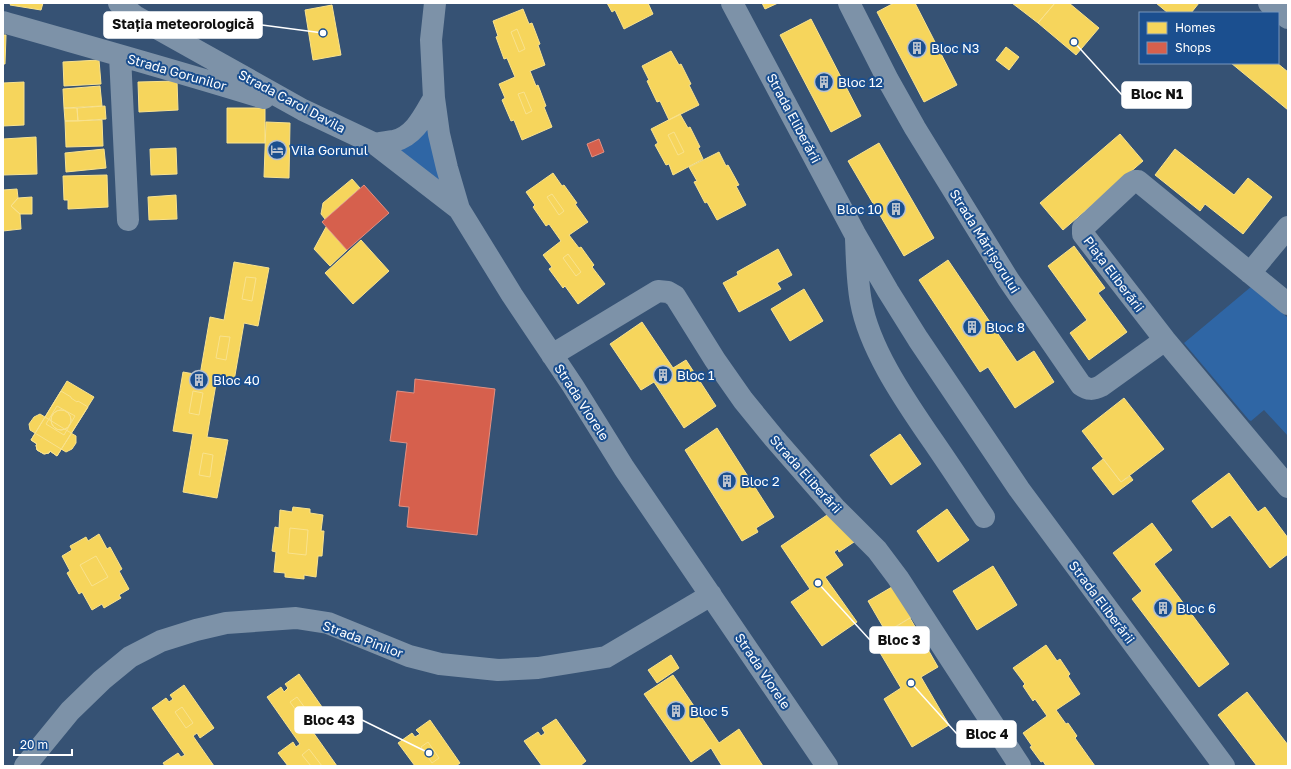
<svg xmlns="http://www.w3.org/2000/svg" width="1291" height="769" viewBox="0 0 1291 769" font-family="'Golos Text',sans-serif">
  <rect width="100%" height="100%" fill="#365274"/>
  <path fill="#2f66a5" d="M 427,127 L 440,182 L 395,150 Z
    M 1252,286 L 1288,318 L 1288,436 L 1264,410 L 1251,421 L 1249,420 L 1184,343 Z"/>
  <path fill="#f6d55c" stroke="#f9e28d" d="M 11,3 L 43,3 L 41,10 L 10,5 Z
    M 607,3 L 648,3 L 653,14 L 624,29 L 615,10 L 612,12 Z
    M 762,3 L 778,3 L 765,9 Z
    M 894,3 L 915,3 L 957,85 L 924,102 L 877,12 Z
    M 1012,3 L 1055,3 L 1038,23 Z
    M 1055,3 L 1069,3 L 1099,28 L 1076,55 L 1038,23 Z
    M 1156,3 L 1199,3 L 1191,13 L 1168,13 Z
    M 332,5 L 341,55 L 313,60 L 305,10 Z
    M 523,9 L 529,24 L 532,23 L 540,44 L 538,45 L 545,65 L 530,71 L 536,86 L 538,85 L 546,106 L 544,107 L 552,127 L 522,140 L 514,120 L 511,121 L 502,100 L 505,98 L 499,84 L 515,77 L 507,58 L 504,59 L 496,37 L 498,36 L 493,21 Z
    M 811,19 L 861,116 L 831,132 L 780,35 Z
    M 517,29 L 525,49 L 519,52 L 511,32 Z
    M 3,35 L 6,35 L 5,64 L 3,64 Z
    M 1006,47 L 1019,57 L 1009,70 L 996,60 Z
    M 671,51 L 679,65 L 681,64 L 691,84 L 689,85 L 699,105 L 669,120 L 660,101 L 657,102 L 647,81 L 649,80 L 642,66 Z
    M 99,60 L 101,84 L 64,86 L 63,62 Z
    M 1231,63 L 1277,63 L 1288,72 L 1288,110 Z
    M 177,81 L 178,110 L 139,112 L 138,82 Z
    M 24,82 L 24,125 L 3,126 L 3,83 Z
    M 100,86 L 102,106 L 64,108 L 63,89 Z
    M 524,92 L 532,111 L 526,114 L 518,94 Z
    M 105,106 L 106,119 L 78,121 L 77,108 Z
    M 64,108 L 77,108 L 78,121 L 65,121 Z
    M 227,108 L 265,108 L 265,143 L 227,143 Z
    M 680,114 L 688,128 L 690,127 L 700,147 L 698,148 L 703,159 L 673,175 L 669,164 L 666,165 L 655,145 L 658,143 L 651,129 Z
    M 102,120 L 103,146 L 66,147 L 65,121 Z
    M 266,122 L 290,123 L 289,178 L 264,177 Z
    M 674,132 L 684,152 L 678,155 L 668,135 Z
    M 1120,134 L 1143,161 L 1063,230 L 1040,203 Z
    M 36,137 L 37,174 L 3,175 L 3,139 Z
    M 879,143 L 934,238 L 904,256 L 848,161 Z
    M 176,148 L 177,174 L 151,175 L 150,149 Z
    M 104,149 L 106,168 L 66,172 L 65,153 Z
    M 1175,149 L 1234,195 L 1248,178 L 1272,197 L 1243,234 L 1205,204 L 1200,211 L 1155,175 Z
    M 719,152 L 726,166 L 728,165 L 739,185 L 736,186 L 746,205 L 717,220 L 707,202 L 705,203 L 694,182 L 697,181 L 689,167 Z
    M 553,173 L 562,186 L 564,185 L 577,203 L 575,204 L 588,222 L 569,235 L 579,248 L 581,247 L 594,265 L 592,267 L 605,284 L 578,304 L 565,286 L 563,288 L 549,269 L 552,267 L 543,255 L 561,241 L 549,224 L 546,226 L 533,207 L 535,205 L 526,192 Z
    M 107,175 L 108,207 L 68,209 L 68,200 L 64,200 L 63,176 Z
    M 352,179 L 360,188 L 325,219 L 321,214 L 323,203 Z
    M 17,189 L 18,198 L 11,206 L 20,214 L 21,229 L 3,231 L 3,190 Z
    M 552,194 L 564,211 L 559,215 L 547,197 Z
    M 176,195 L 177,219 L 149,220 L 148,197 Z
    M 32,197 L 32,214 L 20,214 L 11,206 L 18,198 Z
    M 326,227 L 347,250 L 330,266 L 314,249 Z
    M 361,240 L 389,271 L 353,304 L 325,273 Z
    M 1074,246 L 1105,288 L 1098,293 L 1127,332 L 1089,360 L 1070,333 L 1087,320 L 1048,266 Z
    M 778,249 L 792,275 L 777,283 L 781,289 L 739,312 L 723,283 L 738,275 L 737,272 Z
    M 568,254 L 581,272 L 576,276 L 563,258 Z
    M 948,260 L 1017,362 L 1034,351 L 1054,382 L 1015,408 L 988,367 L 980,372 L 919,280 Z
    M 234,262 L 269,268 L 258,326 L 244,323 L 234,381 L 217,378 L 207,437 L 228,440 L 217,498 L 183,492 L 193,434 L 173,431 L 183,372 L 200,375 L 210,317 L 224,320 Z
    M 246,277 L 256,278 L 252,301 L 242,299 Z
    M 804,289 L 823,321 L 790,341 L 771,309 Z
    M 642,322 L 673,368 L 686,360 L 716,406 L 684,428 L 654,382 L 641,390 L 610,344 Z
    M 220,336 L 230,337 L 226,360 L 216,358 Z
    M 67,381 L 94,397 L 57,456 L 50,451 L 49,453 L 44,454 L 37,450 L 36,445 L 37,444 L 31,440 Z
    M 61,391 L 71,397 L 71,398 L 77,402 L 78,401 L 88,407 L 57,456 L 50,451 L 49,453 L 44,454 L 37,450 L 36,445 L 37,444 L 31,440 Z
    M 193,391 L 203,393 L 199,415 L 189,413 Z
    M 1124,398 L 1164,449 L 1121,482 L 1082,431 Z
    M 57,406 L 75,416 L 64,435 L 46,424 Z
    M51 420a10 10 0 1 1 20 0a10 10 0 1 1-20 0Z
    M51 420a10 10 0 1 1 20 0a10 10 0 1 1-20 0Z
    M 40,414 L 76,436 L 76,443 L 72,449 L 66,452 L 30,430 L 29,424 L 34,417 Z
    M 717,428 L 774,517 L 756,528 L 758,532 L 742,541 L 685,450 Z
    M 900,434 L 921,464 L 891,485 L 870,455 Z
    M 203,453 L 213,455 L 210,477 L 199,475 Z
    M 1103,459 L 1121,482 L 1130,476 L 1133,480 L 1113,495 L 1092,468 Z
    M 1229,473 L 1258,512 L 1265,507 L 1288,538 L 1288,554 L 1270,568 L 1230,515 L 1212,528 L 1192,501 Z
    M 293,507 L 310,509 L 310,513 L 323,515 L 321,531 L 324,531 L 322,556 L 318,556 L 316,577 L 304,575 L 304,579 L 285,577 L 285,573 L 274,572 L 276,552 L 272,551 L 275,527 L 279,528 L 280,510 L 292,512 Z
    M 947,509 L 969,540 L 938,562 L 917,531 Z
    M 833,511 L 854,542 L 839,552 L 838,549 L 834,552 L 843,565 L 825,577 L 857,622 L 822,646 L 791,602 L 810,589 L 781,546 Z
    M 1152,523 L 1172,550 L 1154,564 L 1229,664 L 1199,687 L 1132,599 L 1142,591 L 1113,553 Z
    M 290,528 L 308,530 L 306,555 L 288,553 Z
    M 99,534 L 107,549 L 110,547 L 122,569 L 119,571 L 129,589 L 119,595 L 121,598 L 104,608 L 102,604 L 92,610 L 82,592 L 79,594 L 67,573 L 70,571 L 62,556 L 72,550 L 70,546 L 86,537 L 88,541 Z
    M 96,556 L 108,577 L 92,586 L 80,565 Z
    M 993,566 L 1017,605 L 977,630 L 953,591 Z
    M 897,584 L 915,615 L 886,632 L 868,601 Z
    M 910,618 L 938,667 L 921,677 L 949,725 L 912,747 L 884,699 L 901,688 L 873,641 Z
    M 1046,645 L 1057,661 L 1060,659 L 1070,674 L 1068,676 L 1080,694 L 1056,710 L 1066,724 L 1068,723 L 1077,736 L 1075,738 L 1095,766 L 1046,766 L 1043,761 L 1041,762 L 1030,747 L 1032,746 L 1023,733 L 1047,716 L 1035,699 L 1033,701 L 1023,686 L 1025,684 L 1013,668 Z
    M 671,655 L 679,668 L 657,683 L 648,670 Z
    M 299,674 L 329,717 L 315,727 L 312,722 L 308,725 L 337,766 L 288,766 L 278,753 L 293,742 L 296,747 L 300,744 L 267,697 L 281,687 L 284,692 L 288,688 L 285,684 Z
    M 673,675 L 719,743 L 739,729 L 763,766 L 722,766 L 711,748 L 691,762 L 644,694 Z
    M 184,685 L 214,728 L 200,738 L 197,733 L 193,736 L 214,766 L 165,766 L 163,763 L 178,753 L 181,757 L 185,755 L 152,708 L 166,698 L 169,702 L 173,699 L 170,695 Z
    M 1247,692 L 1288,745 L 1288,766 L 1257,766 L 1218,715 Z
    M 297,697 L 308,712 L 301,717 L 290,702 Z
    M 182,707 L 193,723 L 186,728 L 175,712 Z
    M 556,719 L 586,761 L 580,766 L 542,766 L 524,741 L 538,732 L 541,736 L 545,733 L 542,728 Z
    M 430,720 L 460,763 L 456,766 L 415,766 L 398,743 L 412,733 L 415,737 L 420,734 L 416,730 Z
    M 428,742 L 439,758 L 432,763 L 421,747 Z
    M 309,749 L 322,766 L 311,766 L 302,755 Z"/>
  <path fill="#d6604d" stroke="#e29082" d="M 599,139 L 604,152 L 592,157 L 587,144 Z
    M 364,185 L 389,213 L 347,250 L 322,222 Z
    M 415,379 L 495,389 L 477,535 L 407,527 L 409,507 L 399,506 L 407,443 L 390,441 L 397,391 L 414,393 Z"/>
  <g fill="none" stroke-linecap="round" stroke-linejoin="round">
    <path stroke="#7d92a8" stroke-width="22" d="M 119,3 L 135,16 L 303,110 L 375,144 L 459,209
      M 435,3 L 431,40 L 434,98 L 439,134 L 447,168 L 459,209 L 512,295 L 573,386 L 624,468 L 827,766
      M 732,3 L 855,234 L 888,291 L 918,339 L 1019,489 L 1224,766
      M 849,3 L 888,80 L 915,128 L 1008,279 L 1081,385 C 1088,390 1093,390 1101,386 L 1165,340
      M 1269,3 L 1288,18
      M 3,22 C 90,47 177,71 264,98
      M 120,56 L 128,220
      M 375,144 C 381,143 387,142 394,141 C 415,136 424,115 434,98
      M 856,239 C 857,260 857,281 861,302 C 869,347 902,396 928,434 C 947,461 965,489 984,517
      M 1250,273 L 1288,227
      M 1288,304 L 1138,181 L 1135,181 L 1131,183 L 1083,228 L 1083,234 L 1165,340 L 1288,487
      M 552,355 L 658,291 L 668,292 L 675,296 L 715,360 L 743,400 L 774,438 L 835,508 L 877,550 L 898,578 L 1020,766
      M 25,766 L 70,711 L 102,680 L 130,657 L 161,641 L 196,630 L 226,623 L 296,618 L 328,623 L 409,656 L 440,664 L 498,670 L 538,668 L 606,657 L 711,595"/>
  </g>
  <defs>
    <symbol id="building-ring" viewBox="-11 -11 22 22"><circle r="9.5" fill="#1b4f8f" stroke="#b9c2ce" stroke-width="1.5"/><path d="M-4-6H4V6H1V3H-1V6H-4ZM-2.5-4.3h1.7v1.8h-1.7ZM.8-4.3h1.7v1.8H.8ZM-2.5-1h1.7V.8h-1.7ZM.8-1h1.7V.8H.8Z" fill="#b9c2ce"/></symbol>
    <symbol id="hotel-ring" viewBox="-11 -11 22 22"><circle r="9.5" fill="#1b4f8f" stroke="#b9c2ce" stroke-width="1.5"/><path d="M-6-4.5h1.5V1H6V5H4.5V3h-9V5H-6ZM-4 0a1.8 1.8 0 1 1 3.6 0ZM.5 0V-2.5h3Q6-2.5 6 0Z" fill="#b9c2ce"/></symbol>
  </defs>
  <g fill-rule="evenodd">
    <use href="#building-ring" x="906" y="37" width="22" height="22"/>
    <use href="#building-ring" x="813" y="71" width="22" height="22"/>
    <use href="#hotel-ring" x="266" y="139" width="22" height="22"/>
    <use href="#building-ring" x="885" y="198" width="22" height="22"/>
    <use href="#building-ring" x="961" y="316" width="22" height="22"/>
    <use href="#building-ring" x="652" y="364" width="22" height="22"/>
    <use href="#building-ring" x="188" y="369" width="22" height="22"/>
    <use href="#building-ring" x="716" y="470" width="22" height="22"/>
    <use href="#building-ring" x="1152" y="597" width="22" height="22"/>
    <use href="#building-ring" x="665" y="700" width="22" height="22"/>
  </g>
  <g text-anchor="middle" stroke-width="4" stroke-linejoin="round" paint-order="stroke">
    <g font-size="13" fill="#fff" stroke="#1b4f8f" text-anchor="start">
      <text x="931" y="53">Bloc N3</text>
      <text x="838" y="87">Bloc 12</text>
      <text x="291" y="155">Vila Gorunul</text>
      <text x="882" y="214" text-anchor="end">Bloc 10</text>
      <text x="986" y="332">Bloc 8</text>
      <text x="677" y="380">Bloc 1</text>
      <text x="213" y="385">Bloc 40</text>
      <text x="741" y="486">Bloc 2</text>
      <text x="1177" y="613">Bloc 6</text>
      <text x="690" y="716">Bloc 5</text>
    </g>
    <g font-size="13" fill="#fff" stroke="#1b4f8f">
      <text transform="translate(177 72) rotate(16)" y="5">Strada Gorunilor</text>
      <text transform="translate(292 101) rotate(28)" y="5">Strada Carol Davila</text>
      <text transform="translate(794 118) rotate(62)" y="5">Strada Eliberării</text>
      <text transform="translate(985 241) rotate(58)" y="5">Strada Mărțișorului</text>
      <text transform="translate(1114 274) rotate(53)" y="5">Piața Eliberării</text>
      <text transform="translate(582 402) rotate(57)" y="5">Strada Viorele</text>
      <text transform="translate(806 474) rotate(48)" y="5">Strada Eliberării</text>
      <text transform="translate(1102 602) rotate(53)" y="5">Strada Eliberării</text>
      <text transform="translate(363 639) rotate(20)" y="5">Strada Pinilor</text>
      <text transform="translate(763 671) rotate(56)" y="5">Strada Viorele</text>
    </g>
  </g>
  <path fill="none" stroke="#fff" stroke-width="1.5" d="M323 33L262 25M1074 42L1122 95M818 583L870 640M429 753L362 720M911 683L957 734"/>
  <g fill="#fff" stroke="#1b4f8f" stroke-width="1.5">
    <circle cx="323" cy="33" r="4"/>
    <circle cx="1074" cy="42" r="4"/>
    <circle cx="818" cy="583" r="4"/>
    <circle cx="429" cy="753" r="4"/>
    <circle cx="911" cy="683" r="4"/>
  </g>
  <g fill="#fff" stroke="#fff" stroke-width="1.5">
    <rect x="104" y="12" width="158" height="26" rx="4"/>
    <rect x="1122" y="82" width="69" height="26" rx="4"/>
    <rect x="870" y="627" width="59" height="26" rx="4"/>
    <rect x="295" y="707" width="67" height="26" rx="4"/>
    <rect x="957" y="721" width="59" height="26" rx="4"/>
  </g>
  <g font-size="14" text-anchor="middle" font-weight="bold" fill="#111">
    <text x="183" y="29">Stația meteorologică</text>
    <text x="1157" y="99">Bloc N1</text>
    <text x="899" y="645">Bloc 3</text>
    <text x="329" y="725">Bloc 43</text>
    <text x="987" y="739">Bloc 4</text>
  </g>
  <rect width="1291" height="769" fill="none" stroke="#ffffff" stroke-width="8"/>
  <rect x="1139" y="12" width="140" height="52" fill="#1b4f8f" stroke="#7695bc"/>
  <rect x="1147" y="22" width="20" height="12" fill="#f6d55c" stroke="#7695bc"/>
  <text x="1175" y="32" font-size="12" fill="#ffffff">Homes</text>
  <rect x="1147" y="42" width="20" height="12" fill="#d6604d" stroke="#7695bc"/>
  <text x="1175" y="52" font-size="12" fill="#ffffff">Shops</text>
  <path d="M14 749v6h58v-6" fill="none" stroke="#ffffff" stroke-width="2"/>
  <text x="20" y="749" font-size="12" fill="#ffffff" stroke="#1b4f8f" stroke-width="3" paint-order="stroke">20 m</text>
</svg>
